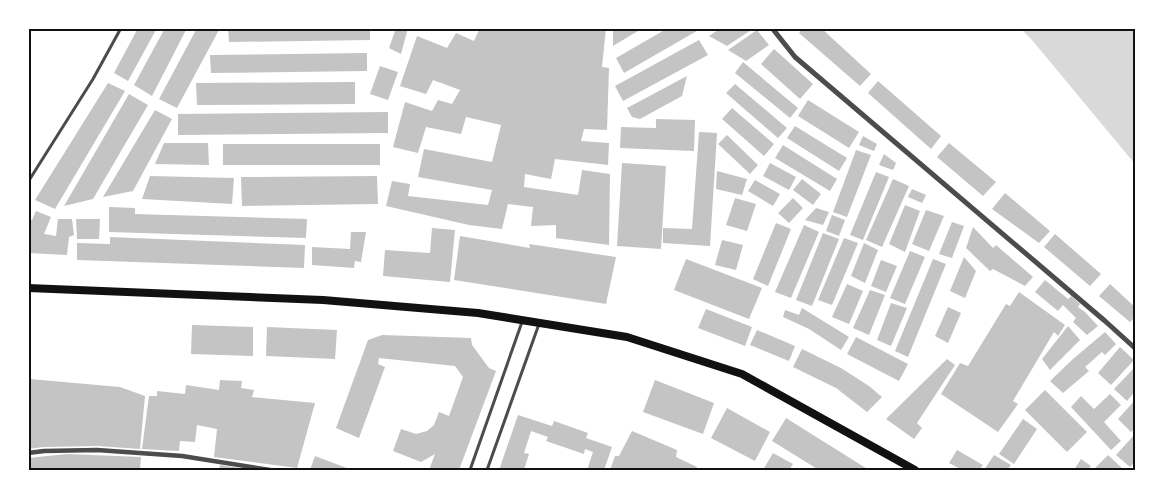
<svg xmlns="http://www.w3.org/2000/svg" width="1164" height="499" viewBox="0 0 1164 499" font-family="Poppins,sans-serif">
  <rect width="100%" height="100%" fill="#fff"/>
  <path fill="#d9d9d9" d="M 1021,29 L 1135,29 L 1135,164 L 1032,40 Z"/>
  <path fill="#c4c4c4" d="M 138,28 L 157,28 L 128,81 L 114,73 Z
    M 165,28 L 187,28 L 152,96 L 134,85 Z
    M 197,28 L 220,28 L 177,108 L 159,99 Z
    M 228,28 L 370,28 L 370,40 L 229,42 Z
    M 388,28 L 408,28 L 401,54 L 389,48 L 395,31 Z
    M 480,28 L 606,28 L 602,67 L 609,68 L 607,130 L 584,129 L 581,141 L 609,143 L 608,165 L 555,159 L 551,179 L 525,174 L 524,187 L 578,195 L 582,170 L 610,174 L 609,245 L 556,238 L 556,225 L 531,226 L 533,207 L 508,204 L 502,229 L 469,225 L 386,206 L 392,181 L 410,184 L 408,196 L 488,205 L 492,190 L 418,177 L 424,149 L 492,162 L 501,125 L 466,117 L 461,134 L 426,127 L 418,153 L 393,147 L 405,102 L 432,111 L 438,100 L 452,104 L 460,90 L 433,80 L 426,94 L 400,86 L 417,36 L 447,48 L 456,33 L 474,41 Z
    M 613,28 L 643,28 L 613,46 Z
    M 668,28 L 702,28 L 624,73 L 616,58 Z
    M 721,28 L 754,28 L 727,46 L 709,36 Z
    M 803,28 L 821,28 L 871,74 L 860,86 L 799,33 Z
    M 757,30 L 769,45 L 746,61 L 728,50 Z
    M 699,40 L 708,55 L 623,101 L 615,86 Z
    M 774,49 L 813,84 L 800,99 L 761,64 Z
    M 367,53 L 367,71 L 211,73 L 210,55 Z
    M 743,62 L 798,108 L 790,118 L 735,73 Z
    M 380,66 L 398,72 L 388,100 L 370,94 Z
    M 687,76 L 682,96 L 640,119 L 632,117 L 627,108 Z
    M 878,81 L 941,136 L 931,149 L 868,93 Z
    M 355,82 L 355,104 L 197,105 L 196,83 Z
    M 108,83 L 125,91 L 55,209 L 35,200 Z
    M 735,84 L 787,128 L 778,138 L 726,93 Z
    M 129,94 L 148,105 L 93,199 L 64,206 Z
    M 808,100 L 859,132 L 849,148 L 798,116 Z
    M 732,108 L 774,144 L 764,156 L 722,119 Z
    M 155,110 L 172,119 L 133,191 L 103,197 Z
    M 388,112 L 388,133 L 178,135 L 178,114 Z
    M 656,119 L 695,120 L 694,151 L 620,148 L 621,127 L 656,128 Z
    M 795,126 L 847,158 L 839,171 L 787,138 Z
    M 699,132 L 717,133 L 710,246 L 663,243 L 663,228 L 692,229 Z
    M 727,135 L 758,165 L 750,174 L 718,144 Z
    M 863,136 L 877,144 L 874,151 L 859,145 Z
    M 164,143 L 208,143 L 209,165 L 155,164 Z
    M 949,143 L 996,182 L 983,196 L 937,157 Z
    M 223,144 L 380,144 L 380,165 L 223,165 Z
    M 783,145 L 837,179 L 830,191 L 775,158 Z
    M 856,150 L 871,155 L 847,217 L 833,212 Z
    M 884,154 L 896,163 L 893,170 L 879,165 Z
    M 622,163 L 666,166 L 661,249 L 617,246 Z
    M 770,163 L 796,177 L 789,190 L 763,176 Z
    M 717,171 L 747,179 L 742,195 L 716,189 Z
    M 876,172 L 889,177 L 863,240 L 850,235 Z
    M 150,176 L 234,178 L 232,204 L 142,199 Z
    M 377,176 L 378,204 L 242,206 L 241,177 Z
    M 802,179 L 821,194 L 813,205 L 793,190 Z
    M 893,179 L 909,186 L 882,247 L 866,240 Z
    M 755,180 L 780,194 L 773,206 L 748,191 Z
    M 912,189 L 926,195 L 922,203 L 908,197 Z
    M 1005,193 L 1050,231 L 1039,243 L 992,209 Z
    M 735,198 L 756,204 L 747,231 L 726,225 Z
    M 793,198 L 803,208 L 789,223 L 778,213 Z
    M 905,205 L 920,211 L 905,252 L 889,244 Z
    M 109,207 L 135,208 L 135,214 L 307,219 L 306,238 L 109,232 Z
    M 816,208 L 829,212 L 823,225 L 805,220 Z
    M 926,210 L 944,216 L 929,251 L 912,244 Z
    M 36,211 L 51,217 L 44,234 L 56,236 L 58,219 L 72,219 L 74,235 L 69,237 L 67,255 L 28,253 L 28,218 L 32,220 Z
    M 832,215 L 845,220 L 839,236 L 826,231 Z
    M 76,219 L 100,219 L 99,239 L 77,239 Z
    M 952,222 L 964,226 L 952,258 L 939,254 Z
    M 776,223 L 791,229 L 768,286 L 753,279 Z
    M 804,225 L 819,232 L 791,298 L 775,292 Z
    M 973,227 L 993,248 L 996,245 L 1033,277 L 1025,286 L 993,269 L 990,271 L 966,248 Z
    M 432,228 L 455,230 L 450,282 L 383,276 L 385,250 L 430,253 Z
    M 351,232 L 366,232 L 361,262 L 355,261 L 354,268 L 312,265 L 312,247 L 350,249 Z
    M 823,233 L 839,239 L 812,306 L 796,300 Z
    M 1055,234 L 1101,274 L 1090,286 L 1044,247 Z
    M 460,236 L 530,248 L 529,244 L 616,257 L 606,304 L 454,280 Z
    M 110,237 L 305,245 L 304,268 L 77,260 L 77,243 L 110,244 Z
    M 844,238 L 858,243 L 832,305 L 818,300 Z
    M 722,240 L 743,245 L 736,270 L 715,265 Z
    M 864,243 L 878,250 L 865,283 L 851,276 Z
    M 910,251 L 925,257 L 905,304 L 890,298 Z
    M 964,257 L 976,271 L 965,298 L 950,291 Z
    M 686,259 L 762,288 L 749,319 L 674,290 Z
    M 933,259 L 946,264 L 908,357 L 895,351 Z
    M 881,260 L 897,266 L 886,292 L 871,286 Z
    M 1045,280 L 1068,299 L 1071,296 L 1080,304 L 1078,307 L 1085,312 L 1098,326 L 1087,335 L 1073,322 L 1076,318 L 1063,305 L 1058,311 L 1035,292 Z
    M 847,284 L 863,291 L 849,324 L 832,317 Z
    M 1110,284 L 1136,308 L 1136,316 L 1130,322 L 1099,296 Z
    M 870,290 L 885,295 L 869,335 L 853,328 Z
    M 1019,292 L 1065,325 L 1058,336 L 1054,332 L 1013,401 L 1018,404 L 998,432 L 941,394 L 960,363 L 968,366 L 1006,304 L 1010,306 Z
    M 891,303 L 907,308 L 891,346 L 877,340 Z
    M 948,307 L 961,313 L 948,343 L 935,336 Z
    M 802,308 L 849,337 L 841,350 L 809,329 L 783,317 L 785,310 L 799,315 Z
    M 706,309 L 752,327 L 745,346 L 698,328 Z
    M 192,325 L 253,327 L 253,356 L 191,354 Z
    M 1068,326 L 1080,340 L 1050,370 L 1042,359 Z
    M 267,327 L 337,330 L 335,359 L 266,356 Z
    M 757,330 L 795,346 L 789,361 L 750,345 Z
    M 1105,332 L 1116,344 L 1105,355 L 1102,352 L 1085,367 L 1089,371 L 1063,393 L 1050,381 L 1073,359 Z
    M 382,335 L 471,338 L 472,345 L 489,368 L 496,371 L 459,470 L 429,470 L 435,454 L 421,462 L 393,451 L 401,429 L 416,434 L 427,431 L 434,425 L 439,412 L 449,416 L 463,377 L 455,366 L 379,358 L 378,364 L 385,367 L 359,438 L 336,428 L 368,340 Z
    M 856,337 L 908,364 L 899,381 L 847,354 Z
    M 1120,347 L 1134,360 L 1111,385 L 1098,373 Z
    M 802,349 L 841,368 L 869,386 L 882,397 L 867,412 L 836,388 L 793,367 Z
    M 947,359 L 955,365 L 917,423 L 922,428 L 914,439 L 886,419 Z
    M 1136,366 L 1136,390 L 1127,401 L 1114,389 Z
    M 30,379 L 120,387 L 145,396 L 140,449 L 97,446 L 44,447 L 28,449 L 28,390 Z
    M 220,380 L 242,381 L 241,388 L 254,390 L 252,397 L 315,403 L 297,468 L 214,457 L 217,429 L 197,425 L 195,442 L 180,441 L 179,451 L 142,449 L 149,396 L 157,396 L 157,391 L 185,394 L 186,385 L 219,390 Z
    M 655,380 L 714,403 L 703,434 L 643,412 Z
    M 1045,390 L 1087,432 L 1067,452 L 1025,410 Z
    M 1110,394 L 1121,405 L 1104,422 L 1121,441 L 1111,450 L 1071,407 L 1081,396 L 1094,409 Z
    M 1136,399 L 1136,427 L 1131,432 L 1118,419 Z
    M 727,408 L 770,432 L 755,461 L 711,438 Z
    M 518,415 L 552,426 L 554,421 L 588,433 L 586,438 L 612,447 L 604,470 L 587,470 L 593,452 L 585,449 L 584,454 L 546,441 L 548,437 L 531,431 L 524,453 L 529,454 L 524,470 L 499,470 Z
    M 786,418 L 869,470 L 819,470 L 772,441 Z
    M 1023,419 L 1037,429 L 1014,464 L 999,454 Z
    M 632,431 L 677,450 L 676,457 L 697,467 L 696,470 L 610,470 L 615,456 L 619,456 Z
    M 1136,433 L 1136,461 L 1130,467 L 1116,455 Z
    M 957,450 L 983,465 L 979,470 L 962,470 L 949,463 Z
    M 773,453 L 793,464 L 789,470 L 763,470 Z
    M 67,454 L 141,457 L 140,470 L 28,470 L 28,458 Z
    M 994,455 L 1011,465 L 1007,470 L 984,470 Z
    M 1108,455 L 1124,470 L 1093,470 Z
    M 315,456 L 352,470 L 310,470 Z
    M 1081,459 L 1091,466 L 1088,470 L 1074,470 Z
    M 220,465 L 246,469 L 246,470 L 219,470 Z"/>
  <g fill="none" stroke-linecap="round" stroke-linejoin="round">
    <path stroke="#4c4c4c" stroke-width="3" d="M 28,182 L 93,79 L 121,28
      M 470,470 L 522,322
      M 487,470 L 539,324"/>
    <path stroke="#4c4c4c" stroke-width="4.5" d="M 28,453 L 44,451 L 97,450 L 182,456 L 270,470"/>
    <path stroke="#4c4c4c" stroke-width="5" d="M 772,28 L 795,57 L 1105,321 L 1136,349"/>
    <path stroke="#111" stroke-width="8" d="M 28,288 L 323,300 L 478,313 L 627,337 L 742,374 L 915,470"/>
  </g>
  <rect width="1164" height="499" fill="none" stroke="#ffffff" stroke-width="60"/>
  <rect x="30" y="30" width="1104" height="439" fill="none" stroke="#111" stroke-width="2"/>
</svg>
